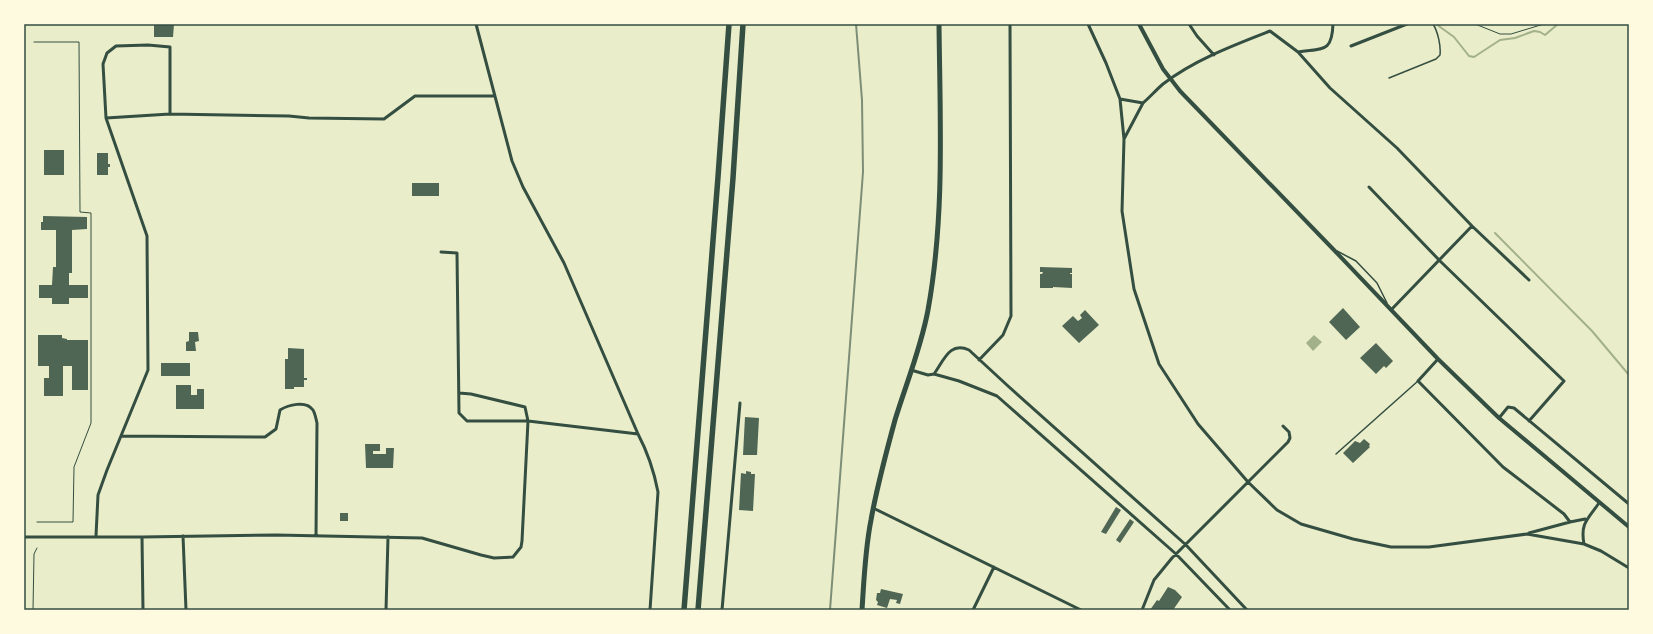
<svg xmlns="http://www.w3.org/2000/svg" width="1653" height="634" viewBox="0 0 1653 634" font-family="'DejaVu Sans',sans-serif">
  <rect width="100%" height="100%" fill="#e9edc9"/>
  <path fill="#a3b18a" d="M 1314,335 L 1322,342 L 1313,351 L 1306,343 Z"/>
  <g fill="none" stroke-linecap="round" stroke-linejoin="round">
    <path stroke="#a3b18a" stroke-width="2" d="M 1436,24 L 1454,37 L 1469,56 L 1474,57 L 1500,40 L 1515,38 L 1534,31 L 1540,32 L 1545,35 L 1558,24
      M 1495,233 L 1592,331 L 1629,375"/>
  </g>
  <path fill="#4f6655" d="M 154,24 L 174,24 L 173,37 L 154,37 Z
    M 44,150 L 64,150 L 64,175 L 44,175 Z
    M 97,153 L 108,153 L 108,164 L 110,164 L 110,167 L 108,167 L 108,175 L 97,175 Z
    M 412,183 L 439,183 L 439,196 L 412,196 Z
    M 43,216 L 87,217 L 87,229 L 72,230 L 72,273 L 69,273 L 69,285 L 88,285 L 88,298 L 69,298 L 69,304 L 52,304 L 52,298 L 39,298 L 39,285 L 52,285 L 53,267 L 56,267 L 56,230 L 41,230 L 41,222 L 43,222 Z
    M 1040,267 L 1072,268 L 1072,273 L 1070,273 L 1070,274 L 1072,274 L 1072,288 L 1053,287 L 1053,288 L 1040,288 L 1040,274 L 1042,274 L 1043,272 L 1040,272 Z
    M 1343,308 L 1360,327 L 1346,340 L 1329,322 Z
    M 1085,310 L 1099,325 L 1079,343 L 1062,326 L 1073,316 L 1078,321 L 1082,318 L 1080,315 Z
    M 189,332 L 198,332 L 199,341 L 195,342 L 196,351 L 186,351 L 186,342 L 189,341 Z
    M 38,335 L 62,335 L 62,338 L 67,339 L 67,340 L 88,340 L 88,390 L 72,390 L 72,366 L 63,366 L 63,396 L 44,396 L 44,378 L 49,378 L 49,366 L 38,366 Z
    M 1376,343 L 1393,361 L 1386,368 L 1384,366 L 1376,374 L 1360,358 Z
    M 288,348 L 304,349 L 304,378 L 307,378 L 307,380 L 304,380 L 304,387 L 294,387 L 294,389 L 285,389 L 285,359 L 288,359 Z
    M 161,363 L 190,363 L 190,376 L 161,376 Z
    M 176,385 L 191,385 L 191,395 L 197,395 L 197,389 L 204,389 L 204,409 L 176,409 Z
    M 745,417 L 759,418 L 757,455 L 743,455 Z
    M 1364,439 L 1370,444 L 1369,446 L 1370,447 L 1353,463 L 1343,453 L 1355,441 L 1360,443 Z
    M 365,444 L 380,444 L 380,451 L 373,451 L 373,454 L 386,454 L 386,448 L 394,448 L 393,468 L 366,468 Z
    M 746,471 L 751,472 L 751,474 L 755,474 L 753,511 L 739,510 L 741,473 L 746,474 Z
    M 1116,507 L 1121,510 L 1106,534 L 1101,532 Z
    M 340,513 L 348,513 L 348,521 L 340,521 Z
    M 1130,519 L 1134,522 L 1120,543 L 1116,540 Z
    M 1168,587 L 1175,590 L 1182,597 L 1173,610 L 1150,610 L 1157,600 L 1159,601 Z
    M 881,589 L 903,594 L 900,604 L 896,603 L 897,600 L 890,599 L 887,608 L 877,605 L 878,602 L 876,600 L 877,593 L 880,593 Z"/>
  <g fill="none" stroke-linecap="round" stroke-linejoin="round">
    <path stroke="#344e41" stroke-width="1" d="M 1475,24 L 1500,34 L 1511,34 L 1544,24
      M 34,42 L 79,42 L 80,212 L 91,213 L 91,423 L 74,467 L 73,522 L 37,522
      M 33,610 L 34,554 L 37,548"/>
    <path stroke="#344e41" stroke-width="1.5" d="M 1389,78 L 1436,59 L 1440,55 C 1441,46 1438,32 1433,24
      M 1337,251 L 1356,261 L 1377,283 L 1387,303
      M 1336,454 L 1418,381"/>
    <path stroke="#344e41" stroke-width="3" d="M 476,24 L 512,161 L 523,187 L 564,263 L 638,434 C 648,453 654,471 658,492 L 650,610
      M 1088,24 L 1106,63 L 1120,99 L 1124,139 L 1122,211 L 1134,289 L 1159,364 L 1198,424 L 1248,482 L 1277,510 L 1301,524 L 1353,539 L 1391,547 L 1429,547 L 1527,534 L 1584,544 L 1601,551 L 1629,568
      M 1189,24 L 1197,36 L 1214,55
      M 1351,46 L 1407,24
      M 1298,52 C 1323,48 1332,53 1333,24
      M 1120,99 L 1143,103 C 1150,97 1156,90 1163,84 C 1194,60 1234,45 1270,31 L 1298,52 L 1330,88 L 1397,148 L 1472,226 L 1529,280
      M 170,114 L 289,116 L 309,118 L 384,119 L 415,96 L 495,96
      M 1124,139 L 1143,103
      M 1369,187 L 1440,261 L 1564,381 L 1529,421
      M 441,252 L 457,253 L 459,413 L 467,421 L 528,421 L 638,434
      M 1391,310 L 1472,226
      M 1438,359 L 1418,381 L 1503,467 L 1564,514 L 1570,522
      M 979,360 L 1003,335 L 1011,316 L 1010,24
      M 911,370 L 928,375 L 934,374 L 959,381 L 997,396 L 1176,554 L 1230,610
      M 934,374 C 944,360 950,341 969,350 L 1008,386 L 1186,545 L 1247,610
      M 1499,418 L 1508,407 L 1514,408 L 1629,504
      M 121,436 L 265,437 L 276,429 L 280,410 C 288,405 306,400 313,410 C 315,413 316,419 317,423 L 316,536
      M 873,508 L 1081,610
      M 1529,533 L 1570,522 L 1585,519
      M 96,536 L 98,495 L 107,470 L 148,370 L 147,236 L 106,118 L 103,64 L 107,53 L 116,46 L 148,45 L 170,47 L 170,114 L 106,118
      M 183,536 L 186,610
      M 24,537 L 142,537 L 276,535 L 422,538 L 481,555 L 494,558 L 513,557 L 521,547 L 522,541 L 528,421 L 525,407 L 471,394 L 459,393
      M 142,537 L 143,610
      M 1584,544 C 1580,523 1588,519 1599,503
      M 386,610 L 388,537
      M 722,610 L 740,403
      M 973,610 L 994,567
      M 1142,610 L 1154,580 L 1172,558 L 1288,442 L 1290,438 L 1289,432 L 1283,426"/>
    <path stroke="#344e41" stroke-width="4" d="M 1139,24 L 1163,69 L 1180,91 L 1333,249 L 1438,359 L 1499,418 L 1629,527"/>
    <path stroke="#344e41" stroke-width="5" d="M 862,610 C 864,580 865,550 871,520 C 877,486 886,453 895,420 C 906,384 921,348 928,310 C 945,216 940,120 939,24"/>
    <path stroke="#344e41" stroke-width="5.5" d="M 684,610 L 718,177 L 729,24
      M 698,610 L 733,178 L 743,24"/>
    <path stroke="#7c8e77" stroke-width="2" d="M 830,610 L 863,172 L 862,100 L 856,24"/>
  </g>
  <rect width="1653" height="634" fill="none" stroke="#fefae0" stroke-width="50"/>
  <rect x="25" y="25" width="1603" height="584" fill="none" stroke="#344e41" stroke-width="1.5"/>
</svg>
